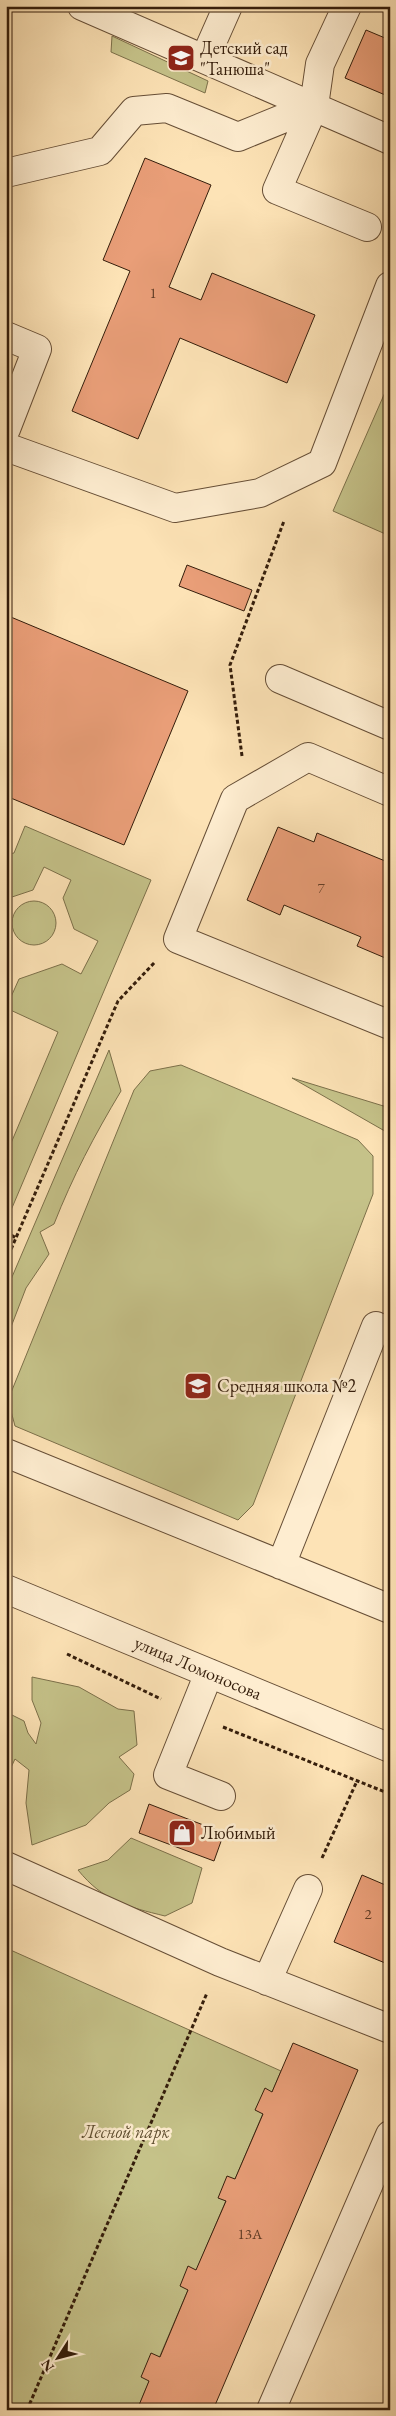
<svg xmlns="http://www.w3.org/2000/svg" width="396" height="2416" viewBox="0 0 396 2416" font-family="'EB Garamond',serif">
  <rect width="100%" height="100%" fill="#fde3b6"/>
  <filter id="stains"><feTurbulence type="fractalNoise" baseFrequency=".004" numOctaves="4"/><feColorMatrix values="0 0 0 0 .2 0 0 0 0 .09 0 0 0 0 .02 0 0 0 .5 -.17"/></filter>
  <radialGradient id="worn" r=".72"><stop offset=".6" stop-color="#630" stop-opacity="0"/><stop offset="1" stop-color="#630" stop-opacity=".3"/></radialGradient>
  <path fill="#c5c289" stroke="#7c704a" d="M 112,36 L 208,81 L 205,93 L 111,52 Z
    M 390,381 L 390,536 L 333,511 Z
    M 25,826 L 151,880 L 6,1222 L 6,1155 L 58,1032 L 6,1008 L 19,979 L 62,964 L 81,974 L 98,941 L 74,929 L 63,898 L 71,880 L 44,867 L 33,890 L 6,899 L 6,855 L 14,853 Z
    M12 923a22 22 0 1 1 44 0a22 22 0 1 1-44 0Z
    M 109,1050 L 121,1091 C 94,1136 73,1176 54,1224 L 40,1232 L 49,1254 L 26,1288 L 6,1340 L 6,1291 Z
    M 181,1065 L 358,1140 L 373,1156 L 373,1194 L 253,1505 L 238,1520 L 15,1426 L 8,1400 L 134,1090 L 150,1071 Z
    M 292,1078 L 390,1108 L 390,1134 Z
    M 32,1677 L 79,1687 L 118,1709 L 134,1711 L 137,1745 L 119,1757 L 134,1774 L 130,1790 L 109,1803 L 86,1825 L 32,1845 L 26,1803 L 29,1770 L 15,1759 L 6,1778 L 6,1712 L 24,1721 L 28,1733 L 36,1744 L 41,1723 L 32,1700 Z
    M 131,1838 L 202,1868 L 192,1903 L 165,1916 C 128,1907 103,1901 78,1870 L 108,1860 Z
    M 6,1948 L 281,2071 L 137,2410 L 6,2410 Z"/>
  <path fill="#e99e78" stroke="#341d0b" d="M 390,27 L 390,97 L 345,78 L 366,30 L 385,38 Z
    M 145,158 L 211,185 L 169,287 L 201,300 L 212,273 L 315,315 L 287,383 L 180,338 L 138,439 L 72,411 L 130,271 L 103,260 Z
    M 187,565 L 252,590 L 244,611 L 179,586 Z
    M 6,615 L 188,691 L 124,845 L 6,796 Z
    M 278,827 L 314,842 L 317,833 L 390,863 L 386,873 L 390,875 L 390,960 L 357,946 L 361,937 L 284,905 L 280,915 L 247,900 Z
    M 149,1804 L 224,1833 L 214,1861 L 139,1833 Z
    M 362,1875 L 390,1887 L 390,1965 L 334,1942 Z
    M 293,2043 L 358,2070 L 213,2410 L 137,2410 L 149,2381 L 141,2377 L 151,2353 L 160,2357 L 188,2290 L 180,2286 L 188,2266 L 196,2270 L 226,2201 L 218,2198 L 227,2176 L 235,2179 L 263,2114 L 255,2110 L 265,2088 L 272,2092 Z"/>
  <g fill="none" stroke-linecap="round" stroke-linejoin="round">
    <defs>
      <path id="minor" d="M 82,6 L 390,140
        M 347,6 L 320,64 L 314,106 L 277,190 L 367,227
        M 205,58 L 228,6
        M 6,173 L 100,151 L 134,111 L 167,108 L 238,137 L 314,106
        M 6,336 L 37,349 L 6,429
        M 6,447 L 175,508 L 260,493 L 322,463 L 390,286
        M 280,679 L 390,726
        M 390,792 L 308,757 L 235,799 L 178,939 L 390,1025
        M 6,1453 L 390,1609
        M 281,1565 L 376,1326 L 390,1332
        M 6,1589 L 390,1748
        M 209,1673 L 168,1775 L 221,1796
        M 6,1866 L 220,1962 L 390,2029
        M 267,1981 L 308,1889
        M 271,2410 L 390,2135"/>
    </defs>
    <use href="#minor" stroke="#664e36" stroke-width="30"/>
    <path stroke="#341d0b" stroke-width="3" stroke-dasharray="4 2.5" stroke-linecap="butt" d="M 242,756 L 230,665 L 284,521
      M 6,1232 L 16,1238
      M 6,1261 L 118,1001 L 155,962
      M 67,1654 L 161,1699
      M 223,1727 L 390,1794
      M 322,1858 L 357,1781
      M 27,2410 L 207,1993"/>
    <use href="#minor" stroke="#feedd0" stroke-width="28"/>
  </g>
  <defs>
    <symbol id="school-square" viewBox="-11 -11 22 22"><rect x="-9" y="-9" width="18" height="18" rx="4" fill="#8f2418" stroke="#feedd0"/><path d="M0-5L7-2L0 1L-7-2ZM-4 1L0 2.5L4 1V4Q0 6-4 4Z" fill="#fff"/></symbol>
    <symbol id="shop-square" viewBox="-11 -11 22 22"><rect x="-9" y="-9" width="18" height="18" rx="4" fill="#8f2418" stroke="#feedd0"/><path d="M-5-2.5h2.3a2.7 3.5 0 0 1 5.4 0H5L5.5 6h-11ZM-1.5-2.5h3a1.5 2.3 0 0 0-3 0Z" fill="#fff"/></symbol>
  </defs>
  <g fill-rule="evenodd">
    <use href="#school-square" x="165" y="42" width="32" height="32"/>
    <use href="#school-square" x="182" y="1370" width="32" height="32"/>
    <use href="#shop-square" x="166" y="1817" width="32" height="32"/>
  </g>
  <g text-anchor="middle" stroke-width="5" stroke-linejoin="round" paint-order="stroke">
    <g font-size="15" fill="#613d26">
      <text x="153" y="298">1</text>
      <text x="321" y="893">7</text>
      <text x="368" y="1919">2</text>
      <text x="250" y="2239">13А</text>
    </g>
    <g font-size="18" fill="#341d0b" stroke="#feedd0" text-anchor="start">
      <text x="200" y="54">Детский сад<tspan x="200" dy="21">"Танюша"</tspan></text>
      <text x="217" y="1392">Средняя школа №2</text>
      <text x="201" y="1839">Любимый</text>
    </g>
    <g font-size="18" fill="#341d0b" stroke="#feedd0">
      <text transform="translate(198 1668) rotate(23)" y="6">улица Ломоносова</text>
    </g>
    <g font-size="18" font-style="italic" fill="#604f31" stroke="#feedd0">
      <text x="126" y="2138">Лесной парк</text>
    </g>
  </g>
  <rect width="396" height="2416" fill="none" stroke="#fde3b6" stroke-width="25"/>
  <rect x="8" y="8" width="381" height="2401" fill="none" stroke="#341d0b" stroke-width="2.5"/>
  <rect x="12" y="12" width="371" height="2391" fill="none" stroke="#341d0b"/>
  <g transform="translate(58 2358) rotate(234)" stroke="#feedd0" stroke-width="4" paint-order="stroke">
  <path d="M0-4L9 19L0 12L-9 19Z" fill="#341d0b"/>
  <text y="-8" font-size="14" font-weight="bold" text-anchor="middle" fill="#341d0b">N</text>
  </g>
  <rect width="100%" height="100%" filter="url(#stains)"/>
  <rect width="100%" height="100%" fill="url(#worn)"/>
</svg>
